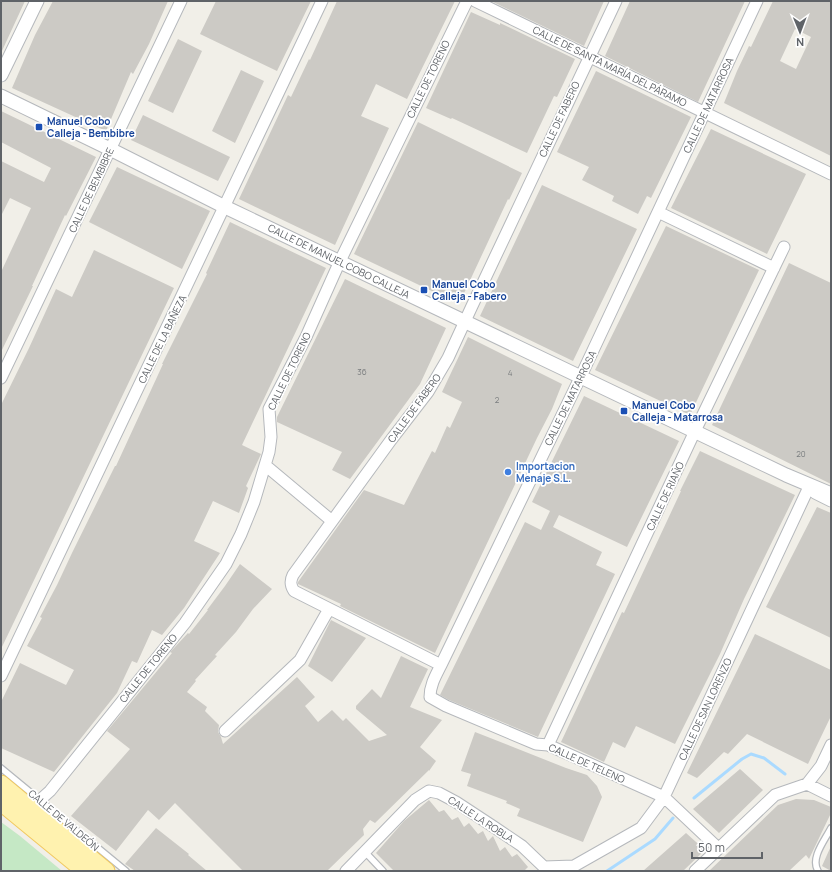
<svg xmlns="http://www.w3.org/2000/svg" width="832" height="872" viewBox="0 0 832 872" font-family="Manrope,sans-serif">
  <rect width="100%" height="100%" fill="#f1efe8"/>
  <path fill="#c5e8c5" d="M 1,822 L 20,836 L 62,871 L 1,871 Z"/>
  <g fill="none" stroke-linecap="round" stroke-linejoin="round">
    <path stroke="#aadaff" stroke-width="3" d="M 694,798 L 742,759 L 751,754 L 764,758 L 785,774
      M 607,871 L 655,839 L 673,818"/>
  </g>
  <path fill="#cccac5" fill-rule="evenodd" d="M 1,1 L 25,1 L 1,53 Z
    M 53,1 L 168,1 L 149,44 L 133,74 L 131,72 L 106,131 L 12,88 L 35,35 Z
    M 216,1 L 311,1 L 277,71 L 200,34 Z
    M 337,1 L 455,1 L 407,99 L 376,84 L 361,116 L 389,128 L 335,245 L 239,199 L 288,95 L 291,97 L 309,59 L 310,60 Z
    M 491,1 L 604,1 L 584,46 Z
    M 630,1 L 745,1 L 698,102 L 605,56 Z
    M 773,1 L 831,1 L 831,156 L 724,103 L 737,71 L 749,46 L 751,47 ZM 795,29 L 811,37 L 796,69 L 780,61 Z
    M 471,12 L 500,25 L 500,23 L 575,59 L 557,97 L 554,96 L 527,153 L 452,118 L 451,119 L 426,108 Z
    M 178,39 L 202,51 L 173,113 L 148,101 Z
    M 241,70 L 264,81 L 235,143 L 212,131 Z
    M 596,71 L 691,117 L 651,198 L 647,196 L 638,214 L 612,201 L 614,196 L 582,180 L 589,167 L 557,152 Z
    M 1,111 L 96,157 L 66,216 L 65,215 L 32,286 L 33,286 L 1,352 L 1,272 L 31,208 L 10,198 L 1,216 L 1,161 L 44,182 L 51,168 L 1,142 Z
    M 143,115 L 230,157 L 218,181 L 131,140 Z
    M 418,122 L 522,173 L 509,200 L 508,199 L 459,304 L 354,254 Z
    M 711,129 L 806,174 L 767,254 L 671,208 Z
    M 117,167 L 210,211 L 182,269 L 89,222 Z
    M 542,185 L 637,229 L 573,361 L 480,316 Z
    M 230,222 L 326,268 L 242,445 L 261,454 L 246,486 L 248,488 L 239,513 L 213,501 L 194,541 L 220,553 L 184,608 L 162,635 L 152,630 L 137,663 L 132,661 L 117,693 L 54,772 L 1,748 L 1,702 L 20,663 L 66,685 L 74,670 L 27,646 L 42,618 L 40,617 L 57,585 L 72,553 L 115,466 L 116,466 L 163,364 L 162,364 L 207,274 L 206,273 Z
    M 666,226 L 759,270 L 690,415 L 595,370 Z
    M 94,250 L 174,288 L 1,649 L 1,405 L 29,348 L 56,289 L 72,297 Z
    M 789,263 L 831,283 L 831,484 L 712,425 Z
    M 345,279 L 446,328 L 420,384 L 350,479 L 332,470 L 342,452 L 277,422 L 277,417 Z
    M 468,337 L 562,384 L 552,409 L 537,438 L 435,653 L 340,606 L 341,604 L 298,584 L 298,582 L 364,490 L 404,505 L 432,451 L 435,453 L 447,426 L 450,428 L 462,402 L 442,392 Z
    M 584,396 L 679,441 L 627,547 L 559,515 L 553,527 L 602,552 L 596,565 L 615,574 L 538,737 L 449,700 L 440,695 L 525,522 L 541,530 L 550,511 L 532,502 Z
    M 700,451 L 795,495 L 744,599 L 720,654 L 675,744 L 636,726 L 625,748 L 613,742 L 604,762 L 561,742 L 622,612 L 624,613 L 681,491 L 680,491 Z
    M 817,507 L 831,513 L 831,638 L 766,607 Z
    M 240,564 L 272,589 L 253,609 L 236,632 L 215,655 L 217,656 L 195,680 L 196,681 L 187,692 L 207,707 L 205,711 L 219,725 L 218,732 L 221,737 L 223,744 L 297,677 L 315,697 L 305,706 L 318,722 L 332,710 L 343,721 L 346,718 L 369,741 L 387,735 L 356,709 L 356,706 L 372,689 L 381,698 L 401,656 L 428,669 L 410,707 L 442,720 L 420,747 L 436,761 L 429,771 L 429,770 L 375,823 L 370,820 L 363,829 L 364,835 L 327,871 L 243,871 L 175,803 L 159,820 L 148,810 L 116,851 L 71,816 L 130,749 L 107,731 L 172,653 L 170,652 L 174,648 L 188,633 L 189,634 L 208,610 L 207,610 L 225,586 Z
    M 331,620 L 366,638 L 332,682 L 308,666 Z
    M 755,634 L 831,670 L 831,716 L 808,764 L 747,734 L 728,754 L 724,752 L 697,778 L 687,773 Z
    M 475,732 L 566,768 L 587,775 L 597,786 L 602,797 L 583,842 L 517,816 L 520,809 L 506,803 L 507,801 L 467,786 L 471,774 L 461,771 Z
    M 740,769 L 763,790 L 719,833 L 693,809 Z
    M 796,799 L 814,800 L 831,807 L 831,813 L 809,859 L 806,855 L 789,871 L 709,871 L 778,805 Z
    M 429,800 L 439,812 L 444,810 L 452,820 L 458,817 L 464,827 L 469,823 L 478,834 L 483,831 L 488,841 L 493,836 L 500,851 L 505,847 L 512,857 L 517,854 L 528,867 L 524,871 L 394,871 L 376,853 L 404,821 Z
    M 156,828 L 189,854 L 188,855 L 207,871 L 135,871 L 125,864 Z
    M 686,833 L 705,850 L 683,871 L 643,871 Z
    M 831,846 L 831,871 L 822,866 Z"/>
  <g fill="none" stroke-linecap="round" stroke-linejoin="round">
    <defs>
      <path id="service" d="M 1,768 L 126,871
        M 365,852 L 383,871
        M 818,871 C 810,858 825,840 831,828"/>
      <path id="minor" d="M 475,1 L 831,174
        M 658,212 L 774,268
        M 1,378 L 181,1
        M 265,465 L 332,521
        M 815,493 L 831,501
        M 441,665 L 294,591 C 290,585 290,581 293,575 L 391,440 L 428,392 L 448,358 L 472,306 L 616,1
        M 1,676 C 107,451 216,227 322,1
        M 225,731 L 300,660 L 329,609
        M 548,745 L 695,431 L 784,247
        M 807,784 L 821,766 L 831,745
        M 40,800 L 50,791 L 185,623 L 226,564 L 241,534 L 254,502 L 269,452 L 271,437 L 269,409 L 306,337 L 340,261 L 467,1
        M 718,848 L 664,797 L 548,745 L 536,744 L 446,706 L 430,697 C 430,685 436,675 441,665 L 581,376 L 757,1
        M 346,871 L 415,800 L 429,791 L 439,793 L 456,802 L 494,827 L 522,846 L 544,867 L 574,866 L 641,828 L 664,797 L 808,489
        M 695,871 L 775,795 L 807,784 L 831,796"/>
      <path id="tertiary" d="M 1,75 L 37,1
        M 1,96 L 110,149 L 225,207 L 786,475 L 831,494"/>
      <path id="primary" d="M 1,784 L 106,871
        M 1,802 L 85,871"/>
    </defs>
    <use href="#service" stroke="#b5b8bc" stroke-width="8"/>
    <use href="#minor" stroke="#b5b8bc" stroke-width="13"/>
    <use href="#tertiary" stroke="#b5b8bc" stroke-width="15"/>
    <use href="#primary" stroke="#f2c960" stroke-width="19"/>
    <use href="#service" stroke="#fff" stroke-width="5.5"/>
    <use href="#minor" stroke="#fff" stroke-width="11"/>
    <use href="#tertiary" stroke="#fff" stroke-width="13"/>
    <use href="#primary" stroke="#fff2af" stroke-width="17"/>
  </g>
  <g fill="#1a4fb4" stroke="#fff" stroke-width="1.5">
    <rect x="35" y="123" width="8" height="8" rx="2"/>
    <rect x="420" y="286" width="8" height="8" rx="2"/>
    <rect x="620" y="407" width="8" height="8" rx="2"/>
  </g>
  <circle fill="#3f7fe0" stroke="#fff" stroke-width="1.5" cx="508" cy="472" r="4"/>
  <g text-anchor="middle" stroke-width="3.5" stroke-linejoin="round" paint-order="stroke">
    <g font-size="8" fill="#7a7d7f">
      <text x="362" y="375">36</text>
      <text x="510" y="376">4</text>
      <text x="497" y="403">2</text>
      <text x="801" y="457">20</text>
    </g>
    <g font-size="10" fill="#5f6368" stroke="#fff">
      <text transform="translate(610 66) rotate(26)" y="4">CALLE DE SANTA MARÍA DEL PÁRAMO</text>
      <text transform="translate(428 79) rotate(-64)" y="4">CALLE DE TORENO</text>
      <text transform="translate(708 105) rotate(-65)" y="4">CALLE DE MATARROSA</text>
      <text transform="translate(559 119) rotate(-65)" y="4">CALLE DE FABERO</text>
      <text transform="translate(91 190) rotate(-65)" y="4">CALLE DE BEMBIBRE</text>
      <text transform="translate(339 261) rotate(26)" y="4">CALLE DE MANUEL COBO CALLEJA</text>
      <text transform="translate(162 339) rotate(-64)" y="4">CALLE DE LA BAÑEZA</text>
      <text transform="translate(289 371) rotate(-64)" y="4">CALLE DE TORENO</text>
      <text transform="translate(570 398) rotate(-64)" y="4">CALLE DE MATARROSA</text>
      <text transform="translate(414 408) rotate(-54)" y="4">CALLE DE FABERO</text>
      <text transform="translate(665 496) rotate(-65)" y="4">CALLE DE RIAÑO</text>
      <text transform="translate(148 668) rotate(-51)" y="4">CALLE DE TORENO</text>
      <text transform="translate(705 709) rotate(-65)" y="4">CALLE DE SAN LORENZO</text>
      <text transform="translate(587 763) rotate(24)" y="4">CALLE DE TELENO</text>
      <text transform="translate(481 819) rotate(33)" y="4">CALLE LA ROBLA</text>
      <text transform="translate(64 820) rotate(40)" y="4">CALLE DE VALDEÓN</text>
    </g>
    <g font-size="10" font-weight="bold" fill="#164399" stroke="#fff" text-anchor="start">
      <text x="47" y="125">Manuel Cobo<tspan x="47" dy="12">Calleja - Bembibre</tspan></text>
      <text x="432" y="288">Manuel Cobo<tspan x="432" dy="12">Calleja - Fabero</tspan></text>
      <text x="632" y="409">Manuel Cobo<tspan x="632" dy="12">Calleja - Matarrosa</tspan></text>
    </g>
    <g font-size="10" font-weight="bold" fill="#366cbe" stroke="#fff" text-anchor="start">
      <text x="516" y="470">Importacion<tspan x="516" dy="12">Menaje S.L.</tspan></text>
    </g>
  </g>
  <rect width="832" height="872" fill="none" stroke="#5f6368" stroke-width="4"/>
  <g transform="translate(800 32) rotate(179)" stroke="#ffffff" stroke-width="3" paint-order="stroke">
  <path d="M0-3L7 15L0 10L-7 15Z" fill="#5f6368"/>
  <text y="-6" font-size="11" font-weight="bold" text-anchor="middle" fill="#5f6368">N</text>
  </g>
  <path d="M692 852v6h70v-6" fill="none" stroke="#5f6368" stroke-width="2"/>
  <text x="698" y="852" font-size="12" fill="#5f6368" stroke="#ffffff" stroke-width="3" paint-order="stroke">50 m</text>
</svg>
